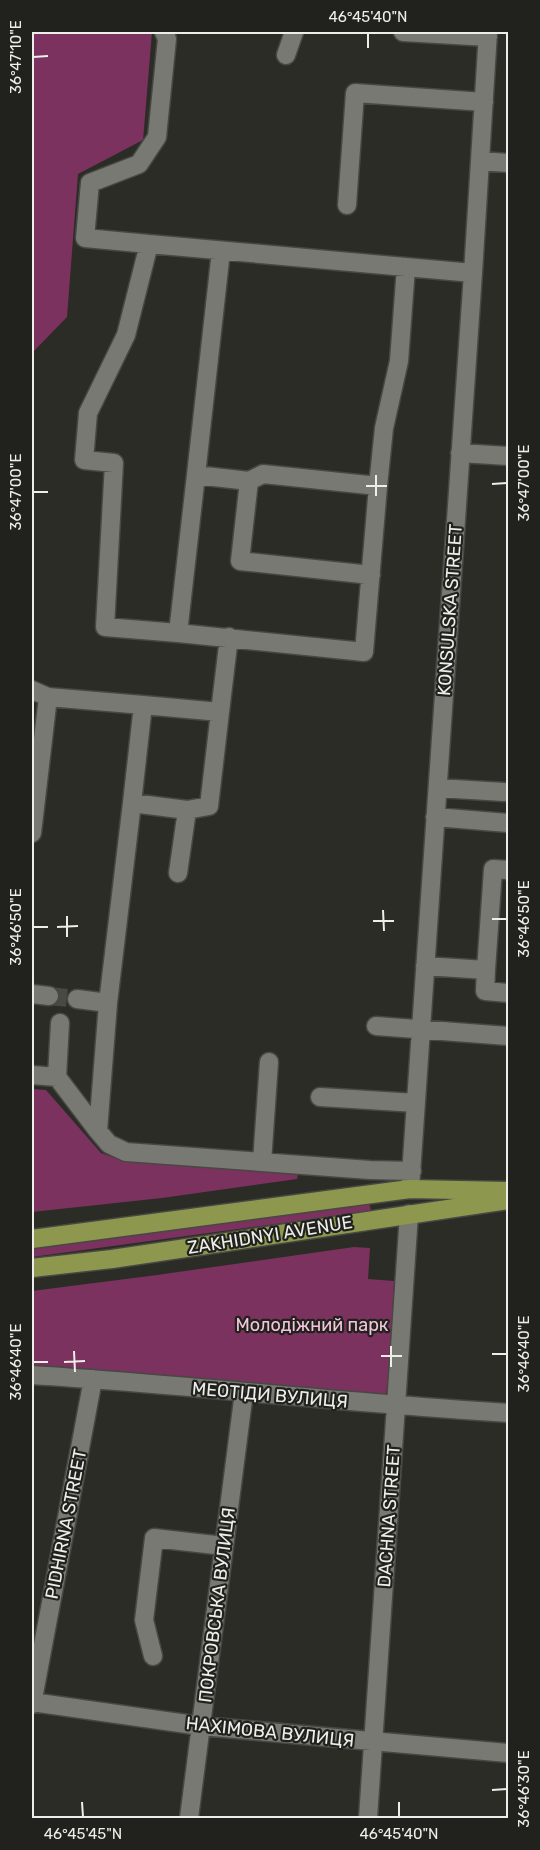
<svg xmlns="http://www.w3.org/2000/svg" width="540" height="1850" viewBox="0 0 540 1850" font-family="Rubik,sans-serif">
  <rect width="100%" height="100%" fill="#2b2c26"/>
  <path fill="#7c325e" d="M 32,32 L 152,32 L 143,140 L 78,174 L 67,317 L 32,353 Z
    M 32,1089 L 46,1090 L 101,1153 L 124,1161 L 298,1174 L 297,1179 L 162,1198 L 32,1212 Z
    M 369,1202 L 371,1211 L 32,1257 L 32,1248 L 97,1240 Z
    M 354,1247 L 370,1248 L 368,1279 L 394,1281 L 389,1377 L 386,1395 L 32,1375 L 32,1291 L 157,1275 Z"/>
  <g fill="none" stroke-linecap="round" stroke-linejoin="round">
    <path stroke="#484943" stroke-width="18" stroke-dasharray="18 9" stroke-linecap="butt" d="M 49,996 L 77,999"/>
    <defs>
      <path id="minor" d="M 403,32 L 488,37
        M 286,55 L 294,32
        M 480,161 L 508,163
        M 347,205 L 355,93 L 484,102
        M 149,244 L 85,238 L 90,183 L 139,164 L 157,137 L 167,39 L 164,32
        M 221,251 L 196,475 L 249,481 L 263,474 L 378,486 L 384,428 L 399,361 L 406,267
        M 460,453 L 508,456
        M 196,475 L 178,633 L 364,652 L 378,486
        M 249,481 L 240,561 L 371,575
        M 178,633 L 105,627 L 114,463 L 84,460 L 88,413 L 126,335 L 149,244 L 473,273
        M 32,690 L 48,697
        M 220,712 L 229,637
        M 438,788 L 504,792
        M 435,817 L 508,823
        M 32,833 L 48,697 L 143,705
        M 178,873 L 187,810
        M 425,966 L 486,970 L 493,869 L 508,870
        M 486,970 L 485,991 L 508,993
        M 32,994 L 49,996
        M 77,999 L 108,1003
        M 60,1023 L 57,1077 L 98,1131 L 108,1003 L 132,803 L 187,810 L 209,806 L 220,712 L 143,705 L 132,803
        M 376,1026 L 508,1036
        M 32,1075 L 57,1077
        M 320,1097 L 416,1103
        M 98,1131 L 109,1144 L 126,1152 L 370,1170 L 412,1171
        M 262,1162 L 269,1062
        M 410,1189 L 473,273 L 488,32
        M 32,1375 C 191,1385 349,1403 508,1413
        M 153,1656 L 144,1620 L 154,1538 L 224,1546
        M 32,1702 L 201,1726 L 508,1753
        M 32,1704 L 93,1379
        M 189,1818 L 244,1392
        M 368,1818 L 409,1214"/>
      <path id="major" d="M 32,1239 L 410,1189 L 508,1191
        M 32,1268 L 112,1259 L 508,1200"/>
    </defs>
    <use href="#minor" stroke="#474844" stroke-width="21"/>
    <use href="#major" stroke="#474844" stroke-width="21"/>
    <use href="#minor" stroke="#777972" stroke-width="18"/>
    <use href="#major" stroke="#8d984e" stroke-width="18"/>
  </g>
  <path fill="none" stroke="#edeeea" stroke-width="2" d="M 368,33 L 368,48M 33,57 L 48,56M 376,475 L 376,496M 492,484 L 507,483M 366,486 L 387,486M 33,492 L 48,492M 383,910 L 384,931M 67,916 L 67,937M 492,919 L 507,919M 373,921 L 394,921M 33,927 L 48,927M 57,927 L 78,926M 391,1346 L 391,1367M 74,1351 L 75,1372M 492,1354 L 507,1354M 381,1356 L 402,1356M 33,1362 L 48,1362M 64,1362 L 85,1361M 492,1790 L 507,1789M 82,1802 L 83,1817M 399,1802 L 399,1817"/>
  <g text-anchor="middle" stroke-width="4.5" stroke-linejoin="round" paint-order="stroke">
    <g font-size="18" fill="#edeeea" stroke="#21221d">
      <text transform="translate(450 610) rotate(-86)" y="6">KONSULSKA STREET</text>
      <text transform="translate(270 1235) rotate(-9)" y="6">ZAKHIDNYI AVENUE</text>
      <text transform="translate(270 1395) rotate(5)" y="6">МЕОТІДИ ВУЛИЦЯ</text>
      <text transform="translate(389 1516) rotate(-86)" y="6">DACHNA STREET</text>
      <text transform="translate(66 1524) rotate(-79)" y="6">PIDHIRNA STREET</text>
      <text transform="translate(217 1605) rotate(-83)" y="6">ПОКРОВСЬКА ВУЛИЦЯ</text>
      <text transform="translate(270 1732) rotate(6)" y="6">НАХІМОВА ВУЛИЦЯ</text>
    </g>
    <g font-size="18" fill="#f3c4dc" stroke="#21221d">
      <text x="312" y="1331">Молодіжний парк</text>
    </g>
  </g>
  <rect width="540" height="1850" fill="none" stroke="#21221d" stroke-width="66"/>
  <rect x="33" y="33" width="474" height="1784" fill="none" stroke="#edeeea" stroke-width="2"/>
  <g font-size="15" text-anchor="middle" fill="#edeeea">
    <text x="368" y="22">46°45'40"N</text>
    <text transform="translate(16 57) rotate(-90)" y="5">36°47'10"E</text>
    <text transform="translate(524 483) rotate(-90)" y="5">36°47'00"E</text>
    <text transform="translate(16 492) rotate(-90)" y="5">36°47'00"E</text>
    <text transform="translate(524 919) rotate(-90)" y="5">36°46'50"E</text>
    <text transform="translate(16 927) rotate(-90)" y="5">36°46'50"E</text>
    <text transform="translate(524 1354) rotate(-90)" y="5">36°46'40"E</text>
    <text transform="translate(16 1362) rotate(-90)" y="5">36°46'40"E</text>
    <text transform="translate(524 1789) rotate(-90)" y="5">36°46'30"E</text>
    <text x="83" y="1839">46°45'45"N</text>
    <text x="399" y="1839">46°45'40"N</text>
  </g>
</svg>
